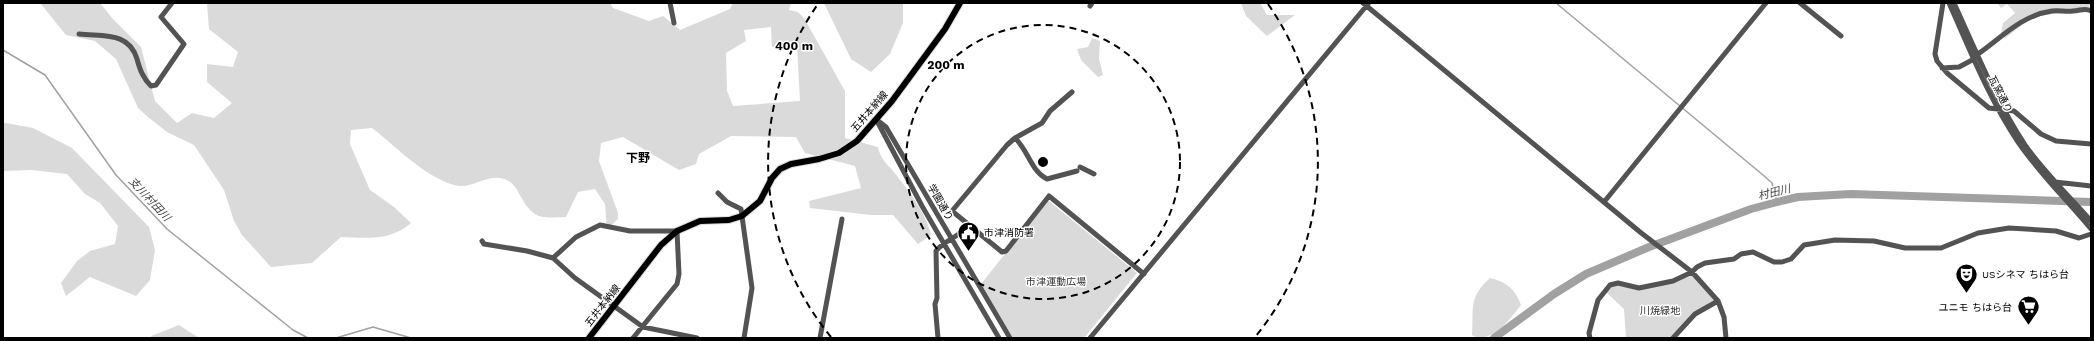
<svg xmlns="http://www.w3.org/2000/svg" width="2094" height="341" viewBox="0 0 2094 341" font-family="'Work Sans','Noto Sans JP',sans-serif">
  <rect width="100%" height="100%" fill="#fff"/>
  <path fill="#dadada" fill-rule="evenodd" d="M 40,3 L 100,3 L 112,18 L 141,47 L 155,101 L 177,123 L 192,113 L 214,118 L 232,103 L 207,82 L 207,64 L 233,67 L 238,52 L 209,29 L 207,3 L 610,3 L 613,8 L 649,21 L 663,16 L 680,30 L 730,9 L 733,3 L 791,3 L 789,10 L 798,12 L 804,18 L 845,91 L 845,138 L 878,147 C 880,158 886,163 893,171 C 906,187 927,214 931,235 L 918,244 L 893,215 L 871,215 L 810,208 L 809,201 L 861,188 L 855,166 L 805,153 L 796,137 L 731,136 L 699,154 L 696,164 L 679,170 L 623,137 L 601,143 L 599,161 L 618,213 L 618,219 L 607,229 L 605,204 L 595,189 L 578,192 L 566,217 C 541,218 534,220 521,197 C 518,192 515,185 510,182 C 491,169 473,191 454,185 C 422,175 398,148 372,128 L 351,130 L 350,144 L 370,190 L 394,207 L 411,223 C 391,241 367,238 341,237 L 312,263 L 271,267 L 242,235 L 234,221 L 224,190 L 194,145 L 167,132 L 148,117 L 138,108 L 116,59 L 95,41 L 66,35 ZM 771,27 L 772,47 L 797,45 L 800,101 L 733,106 L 727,91 L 726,53 L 746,41 L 744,30 Z
    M 824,3 L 903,3 L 903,23 L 890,54 L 871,72 L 851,59 Z
    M 1241,3 L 1260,3 L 1267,15 L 1295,15 L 1267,36 L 1246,16 Z
    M 1997,3 L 2091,3 L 2087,10 C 2067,15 2048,11 2029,20 C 2020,25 2013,33 2004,39 L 2001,33 L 2003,23 L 2015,13 L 2007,4 L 2001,8 Z
    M 1092,38 L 1100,41 L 1099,59 L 1103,75 L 1098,77 L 1081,60 L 1077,49 L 1088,47 Z
    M 6,123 L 33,128 L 72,148 L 149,227 L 155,250 L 150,280 L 136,296 L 90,277 L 66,296 L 61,283 L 77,261 L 90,251 L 115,244 L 118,226 L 100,203 L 85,194 L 67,174 L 31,170 L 3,171 L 3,124 Z
    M 1049,201 L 1137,273 L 1084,338 L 1013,338 L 981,284 L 1046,202 Z
    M 1692,272 L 1718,301 L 1695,314 L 1673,338 L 1626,338 L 1624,309 L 1605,291 L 1618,283 L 1639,288 L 1673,281 Z
    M 1490,278 C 1506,281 1516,290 1521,305 C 1510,319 1497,338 1477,338 L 1472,335 C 1474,307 1468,298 1490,278 Z
    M 179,325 L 199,338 L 151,338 L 151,336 Z"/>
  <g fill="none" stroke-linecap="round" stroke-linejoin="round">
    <path stroke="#a1a1a1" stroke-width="1.5" d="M 1556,3 L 1763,175 L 1772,183 L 1777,202
      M 3,50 L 45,75 L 116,175 L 167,229 L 293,330 L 308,338
      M 336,338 L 373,327 L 411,338"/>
    <path stroke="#a1a1a1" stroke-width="8" d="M 1494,338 L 1554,294 L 1586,274 L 1649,247 L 1751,209 L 1777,202 L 1798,197 L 1851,194 L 2091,202"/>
    <defs>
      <path id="major" d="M 589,338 L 661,245 L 677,231 L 700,221 L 729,220 L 742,216 L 760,201 L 772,178 L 780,169 L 791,164 L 819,159 L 839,153 L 857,141 L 892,101 L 945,29 L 960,3"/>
    </defs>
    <use href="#major" stroke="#dbdbdb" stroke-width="8"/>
    <path stroke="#535353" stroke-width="5" d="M 670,3 L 674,23
      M 1363,3 L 1640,232 L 1692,272 L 1718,301 L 1724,317 L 1726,338
      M 1800,3 L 1841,36
      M 1943,3 L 1935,54 L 1937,61 L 1947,73 L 1989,108 L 2014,111 L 2041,134 L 2056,141 L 2091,144
      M 1949,3 C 1970,50 1989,99 2018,142 C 2040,174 2067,200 2091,229
      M 1954,3 C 1976,51 1996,101 2025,145 C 2044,172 2069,196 2091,221
      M 1090,6 L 1092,3
      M 79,34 C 102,37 129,31 137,59 C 140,70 143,78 151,86 L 156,85 L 184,44 L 161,17 L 172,3
      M 1978,54 C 2001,38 2022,15 2052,11 C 2059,10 2066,12 2073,11 C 2080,11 2085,7 2091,11
      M 1942,68 L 1959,67 L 1974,59
      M 1072,92 L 1050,111 L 1042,123 L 1015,138 L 1007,145 L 952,211 L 1002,252 L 1006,251 L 1049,196 L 1144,274
      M 877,120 L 886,127 L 1010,338
      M 877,121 L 922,206 L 999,338
      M 1015,138 C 1028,150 1031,171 1047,179 L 1077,171
      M 1080,167 L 1094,174
      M 2055,182 L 2091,186
      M 718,193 L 727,202 L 741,209 L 752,288 L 744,338
      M 1604,202 L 1766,3
      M 482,241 L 484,244 L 527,251 L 553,258 L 575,278 L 643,327 L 697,338
      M 553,258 L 576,237 L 600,225 L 630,231 L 677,231 L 679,274 L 677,284 L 633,338
      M 820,338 L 842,219
      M 938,338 L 935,304 L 937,298 L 936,251 C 943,241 959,237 968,226
      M 1090,338 L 1368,4
      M 1590,338 L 1589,333 L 1598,300 L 1610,285 L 1618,283 L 1639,288 L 1673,281 L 1692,272 L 1697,267 L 1705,263 L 1734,259 L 1741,254 L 1753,252 L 1774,262 L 1782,262 L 1791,259 L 1804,245 L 1835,240 L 1874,241 L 1905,248 L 1941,248 L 1978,233 L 2009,228 L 2056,231 L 2079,238 L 2091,234
      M 1673,338 L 1695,314 L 1718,301"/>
    <use href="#major" stroke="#000" stroke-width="6"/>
  </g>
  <g fill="none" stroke="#000" stroke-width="2" stroke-dasharray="7 5">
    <circle cx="1043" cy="162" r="137"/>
    <path d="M831 337A275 275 0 0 1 818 4M1268 4A275 275 0 0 1 1255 337"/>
  </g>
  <defs>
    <symbol id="civic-pin" viewBox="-11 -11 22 30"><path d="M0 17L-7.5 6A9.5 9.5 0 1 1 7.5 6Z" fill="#000" stroke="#fff"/><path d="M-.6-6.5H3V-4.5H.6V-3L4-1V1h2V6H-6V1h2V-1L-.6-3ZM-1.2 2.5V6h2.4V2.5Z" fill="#fff"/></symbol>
    <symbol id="theatre-pin" viewBox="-11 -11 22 30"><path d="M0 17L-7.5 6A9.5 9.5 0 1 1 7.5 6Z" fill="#000" stroke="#fff"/><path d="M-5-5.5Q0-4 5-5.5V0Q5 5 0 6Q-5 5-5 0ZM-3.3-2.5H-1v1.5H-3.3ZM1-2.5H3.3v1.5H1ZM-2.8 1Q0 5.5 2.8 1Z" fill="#fff"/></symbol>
    <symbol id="supermarket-pin" viewBox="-11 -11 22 30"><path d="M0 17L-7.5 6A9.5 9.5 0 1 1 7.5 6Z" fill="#000" stroke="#fff"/><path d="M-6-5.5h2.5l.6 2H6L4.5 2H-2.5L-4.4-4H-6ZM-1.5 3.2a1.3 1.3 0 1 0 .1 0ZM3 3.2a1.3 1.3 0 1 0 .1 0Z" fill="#fff"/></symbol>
  </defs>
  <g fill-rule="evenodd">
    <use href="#civic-pin" x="956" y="220" width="25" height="34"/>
    <use href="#theatre-pin" x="1954" y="262" width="25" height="34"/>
    <use href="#supermarket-pin" x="2016" y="294" width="25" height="34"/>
  </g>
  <g text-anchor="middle" stroke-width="3" stroke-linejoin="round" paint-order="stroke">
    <g font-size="10" fill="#000" stroke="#fff">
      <text transform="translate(2001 94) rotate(63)" y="4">瓦窯通り</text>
      <text transform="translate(869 111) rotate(-49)" y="4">五井本納線</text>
      <text transform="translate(941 202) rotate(60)" y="4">学園通り</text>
      <text transform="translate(602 305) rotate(-52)" y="4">五井本納線</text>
    </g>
    <g font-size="10" fill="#000" stroke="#fff" text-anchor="start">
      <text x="984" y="236">市津消防署</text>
      <text x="1982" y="278">USシネマ ちはら台</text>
      <text x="2012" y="311" text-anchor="end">ユニモ ちはら台</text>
    </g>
    <g font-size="10" fill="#313131" stroke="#fff">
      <text x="1056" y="285">市津運動広場</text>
      <text x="1660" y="314">川焼緑地</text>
    </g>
    <g font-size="11" font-style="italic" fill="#424242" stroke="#fff">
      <text transform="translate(1774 192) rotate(-14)" y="4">村田川</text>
      <text transform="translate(150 199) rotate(47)" y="4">支川村田川</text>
    </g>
    <g font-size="12" font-weight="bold" fill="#000" stroke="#fff">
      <text x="638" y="162">下野</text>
    </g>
  </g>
  <circle cx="1043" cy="162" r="6" fill="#000" stroke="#fff" stroke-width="2"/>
  <g font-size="12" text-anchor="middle" font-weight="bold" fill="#000" stroke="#fff" stroke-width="3" stroke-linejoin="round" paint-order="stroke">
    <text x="794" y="50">400 m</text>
    <text x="946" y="69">200 m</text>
  </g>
  <rect width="2094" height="341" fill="none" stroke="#000000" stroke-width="8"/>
</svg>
